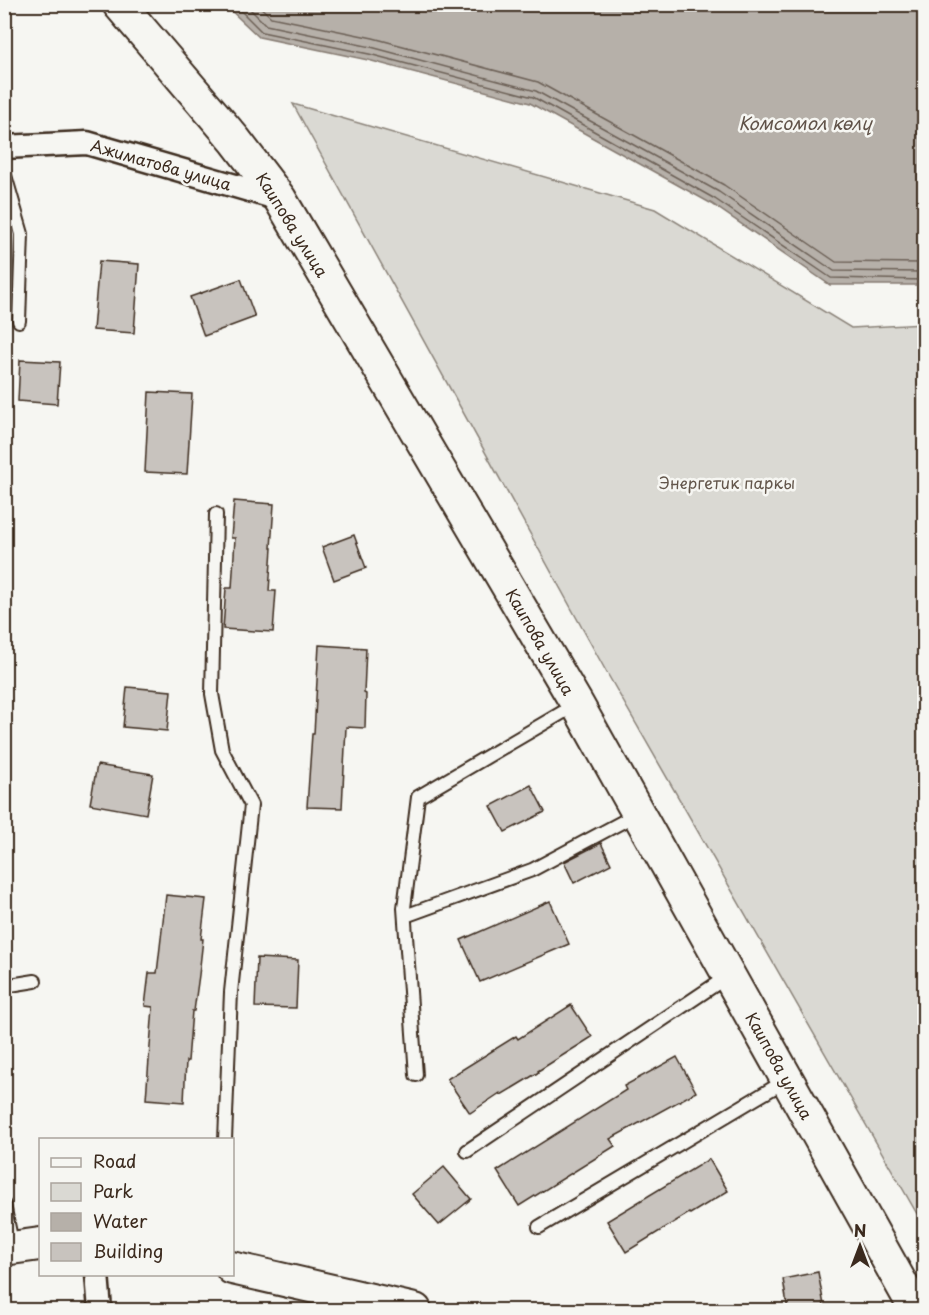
<svg xmlns="http://www.w3.org/2000/svg" width="929" height="1315" viewBox="0 0 929 1315" font-family="'Playpen Sans',sans-serif">
  <rect width="100%" height="100%" fill="#f6f6f2"/>
  <filter id="ink" filterUnits="userSpaceOnUse"><feTurbulence type="fractalNoise" baseFrequency=".0167" numOctaves="2"/><feDisplacementMap in="SourceGraphic" scale="12" xChannelSelector="R" yChannelSelector="G"/><feConvolveMatrix kernelMatrix="1 2 1 2 8 2 1 2 1" color-interpolation-filters="sRGB"/></filter>
  <g filter="url(#ink)">
    <path fill="#dad9d3" stroke="#8a8278" stroke-width="1.5" d="M 293,104 L 655,209 L 851,328 L 924,324 L 924,1226 L 607,673 Z"/>
    <path fill="#b6b0a9" stroke="#857a71" stroke-width="1.5" d="M 225,5 L 924,5 L 924,285 L 830,285 L 712,204 L 530,103 L 368,60 L 259,37 Z"/>
    <g fill="none" stroke-linecap="round" stroke-linejoin="round">
      <path stroke="#6c6056" stroke-width="1.5" d="M 234,4 L 262,32 L 369,54 L 533,97 L 715,199 L 831,278 L 924,280
        M 245,4 L 266,25 L 371,47 L 536,91 L 719,192 L 834,271 L 924,272
        M 257,4 L 271,17 L 373,38 L 538,82 L 724,185 L 836,262 L 924,263"/>
    </g>
    <path fill="#c8c3be" stroke="#3b2a1e" stroke-width="1.5" d="M 99,261 L 139,264 L 134,333 L 93,330 Z
      M 241,279 L 255,317 L 204,336 L 190,297 Z
      M 20,360 L 60,362 L 57,404 L 18,401 Z
      M 149,392 L 192,394 L 187,474 L 145,472 Z
      M 234,501 L 274,504 L 271,548 L 272,548 L 269,591 L 276,591 L 273,632 L 223,629 L 226,588 L 232,588 L 235,538 L 231,538 Z
      M 354,535 L 366,568 L 334,580 L 322,547 Z
      M 319,645 L 366,648 L 364,693 L 366,694 L 365,728 L 346,727 L 342,808 L 307,807 L 312,734 L 314,734 Z
      M 127,687 L 171,691 L 167,731 L 123,727 Z
      M 97,765 L 153,774 L 146,814 L 90,804 Z
      M 531,785 L 545,812 L 505,832 L 491,806 Z
      M 601,843 L 611,864 L 574,883 L 564,862 Z
      M 166,895 L 206,899 L 201,939 L 203,939 L 199,975 L 194,1011 L 192,1011 L 188,1061 L 186,1061 L 184,1102 L 146,1099 L 153,1007 L 145,1006 L 149,973 L 157,973 Z
      M 550,901 L 569,944 L 480,982 L 461,940 Z
      M 257,958 L 298,960 L 296,1008 L 255,1007 Z
      M 571,1005 L 592,1037 L 538,1071 L 539,1072 L 501,1095 L 500,1093 L 470,1113 L 447,1079 L 516,1036 L 518,1039 Z
      M 677,1057 L 696,1092 L 610,1139 L 615,1146 L 519,1206 L 497,1171 L 626,1090 L 624,1086 Z
      M 709,1159 L 728,1191 L 690,1214 L 689,1213 L 626,1252 L 607,1221 Z
      M 444,1167 L 471,1199 L 439,1225 L 412,1194 Z
      M 818,1272 L 825,1311 L 788,1311 L 783,1279 Z"/>
    <g fill="none" stroke-linecap="round" stroke-linejoin="round">
      <defs>
        <path id="lane" d="M 4,172 L 22,234 L 19,321
          M 216,514 L 212,694 L 222,750 L 251,805 L 231,992 L 225,1140
          M 405,916 L 532,870 L 637,814
          M 4,986 L 35,981
          M 416,1075 L 404,908 L 418,797 L 577,704
          M 467,1151 L 728,976
          M 4,1205 L 13,1247
          M 539,1227 L 785,1081"/>
        <path id="street" d="M 4,147 L 87,143 L 280,199
          M 97,1274 L 100,1310"/>
        <path id="secondary" d="M 119,4 L 235,140 L 280,199 L 577,704 L 916,1310
          M 4,1249 L 40,1244
          M 232,1268 L 415,1310"/>
      </defs>
      <use href="#lane" stroke="#3b2a1e" stroke-width="16"/>
      <use href="#street" stroke="#3b2a1e" stroke-width="27"/>
      <use href="#secondary" stroke="#3b2a1e" stroke-width="36"/>
      <use href="#lane" stroke="#f6f6f2" stroke-width="12"/>
      <use href="#street" stroke="#f6f6f2" stroke-width="22"/>
      <use href="#secondary" stroke="#f6f6f2" stroke-width="32"/>
    </g>
  </g>
  <g text-anchor="middle" stroke-width="5" stroke-linejoin="round" paint-order="stroke">
    <g font-size="16" fill="#3b2a1e" stroke="#f6f6f2">
      <text transform="translate(161 165) rotate(16)" y="6">Ажиматова улица</text>
      <text transform="translate(292 225) rotate(58)" y="6">Каипова улица</text>
      <text transform="translate(540 642) rotate(60)" y="6">Каипова улица</text>
      <text transform="translate(779 1066) rotate(61)" y="6">Каипова улица</text>
    </g>
    <g font-size="16" fill="#63564b" stroke="#f6f6f2">
      <text x="727" y="489">Энергетик паркы</text>
    </g>
    <g font-size="18" font-style="italic" fill="#605248" stroke="#f6f6f2">
      <text x="805" y="130">Комсомол көлү</text>
    </g>
  </g>
  <rect width="929" height="1315" fill="none" stroke="#f6f6f2" stroke-width="24"/>
  <rect x="12" y="12" width="905" height="1291" fill="none" stroke="#3b2a1e" stroke-width="2" filter="url(#ink)"/>
  <rect x="39" y="1138" width="195" height="138" fill="#f6f6f2" stroke="#aba49d" stroke-width="1.5"/>
  <rect x="51" y="1158" width="30" height="9" fill="#f6f6f2" stroke="#aba49d" stroke-width="1.5"/>
  <text x="93" y="1168" font-size="18" fill="#3b2a1e">Road</text>
  <rect x="51" y="1183" width="30" height="18" fill="#dad9d3" stroke="#aba49d" stroke-width="1.5"/>
  <text x="93" y="1198" font-size="18" fill="#3b2a1e">Park</text>
  <rect x="51" y="1213" width="30" height="18" fill="#b6b0a9" stroke="#aba49d" stroke-width="1.5"/>
  <text x="93" y="1228" font-size="18" fill="#3b2a1e">Water</text>
  <rect x="51" y="1243" width="30" height="18" fill="#c8c3be" stroke="#aba49d" stroke-width="1.5"/>
  <text x="93" y="1258" font-size="18" fill="#3b2a1e">Building</text>
  <g transform="translate(860 1246)" stroke="#f6f6f2" stroke-width="4.5" paint-order="stroke">
  <path d="M0-4.5L10 22L0 15L-10 22Z" fill="#3b2a1e"/>
  <text y="-9" font-size="16" font-weight="bold" text-anchor="middle" fill="#3b2a1e">N</text>
  </g>
</svg>
